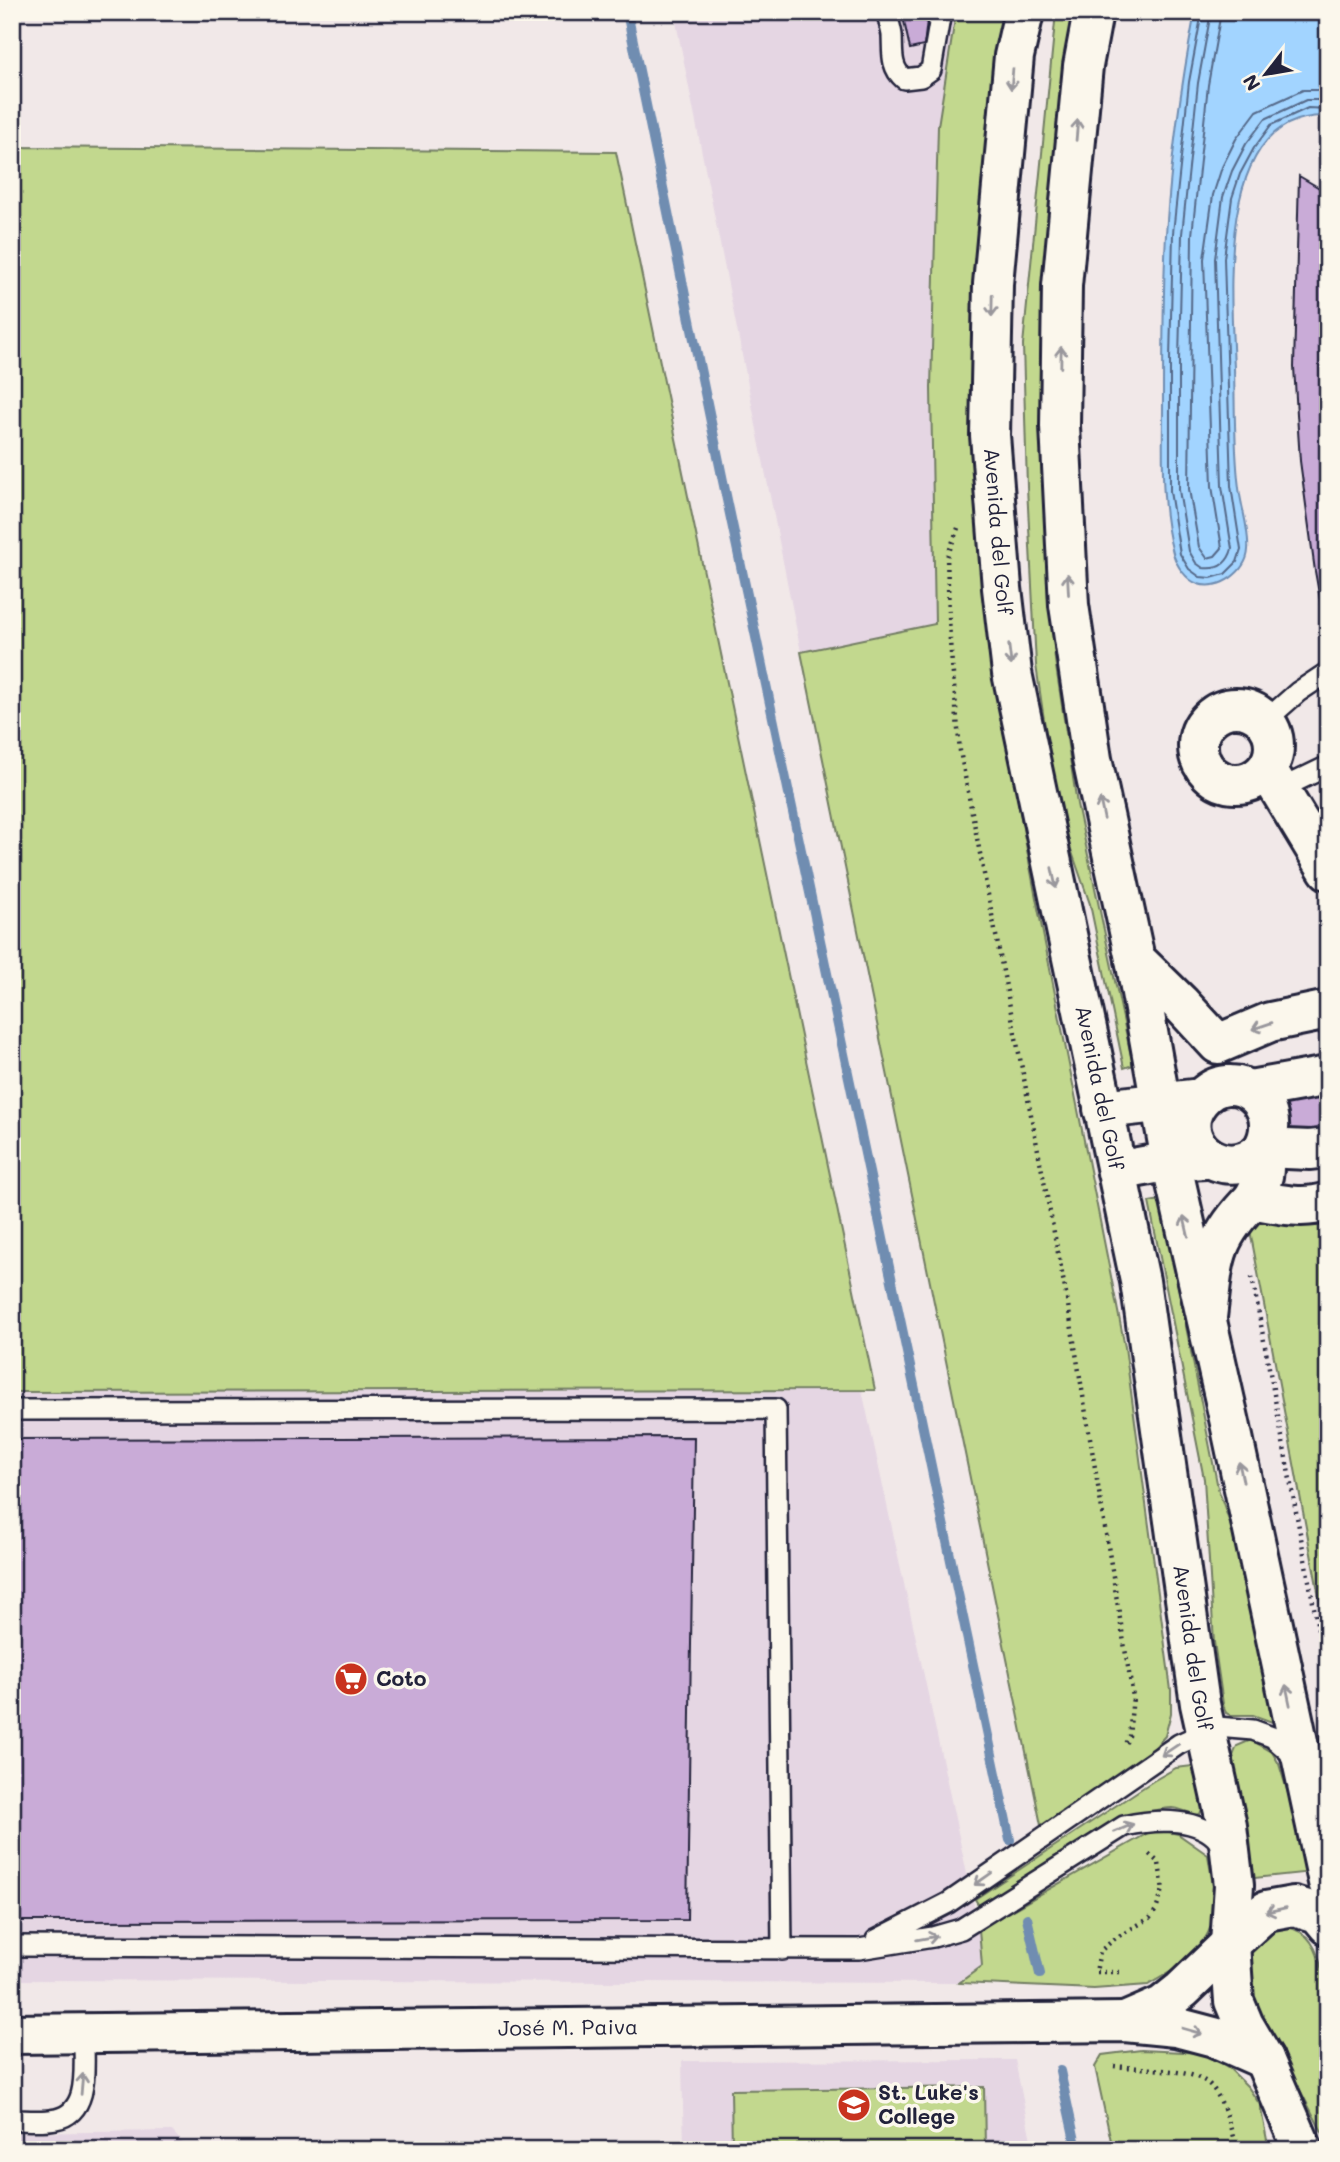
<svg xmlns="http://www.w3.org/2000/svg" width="1340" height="2162" viewBox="0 0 1340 2162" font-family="Mali,sans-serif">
  <rect width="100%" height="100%" fill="#f1e8e8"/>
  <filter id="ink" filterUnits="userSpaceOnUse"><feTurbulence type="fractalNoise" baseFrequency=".0143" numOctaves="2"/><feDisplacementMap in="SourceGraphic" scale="14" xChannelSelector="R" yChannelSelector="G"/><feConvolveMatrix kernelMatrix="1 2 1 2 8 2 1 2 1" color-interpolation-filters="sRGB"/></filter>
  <g filter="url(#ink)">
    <path fill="#e5d6e3" d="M 674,12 L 956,12 L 938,126 L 931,388 L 935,624 L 801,652 Z
      M 862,1390 L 979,1929 L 983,1966 L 959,1983 L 12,1980 L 12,1392 Z
      M 1015,2060 L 1033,2150 L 684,2150 L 682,2061 Z
      M 172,2131 L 189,2150 L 12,2150 L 12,2133 Z"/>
    <path fill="#c2d88e" stroke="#727d64" stroke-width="2" d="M 956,12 L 1011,12 L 996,682 L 1035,893 L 1125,1347 L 1171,1690 L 1171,1713 L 1165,1736 L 1146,1757 L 1042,1830 L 801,652 L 935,624 L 931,388 L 938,126 Z
      M 1056,12 L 1074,12 L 1044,484 L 1055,660 L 1077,804 L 1133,1065 L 1124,1068 L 1090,904 L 1057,809 L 1036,665 L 1027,487 L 1023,345 Z
      M 12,147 L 616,152 L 875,1390 L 12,1392 Z
      M 1161,1200 L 1218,1488 L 1260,1613 L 1275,1723 L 1253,1715 L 1230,1715 L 1226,1713 L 1223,1704 L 1214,1642 L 1204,1479 L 1149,1202 Z
      M 1328,1209 L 1328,1644 L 1249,1225 L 1276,1215 Z
      M 1251,1740 L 1272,1752 L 1279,1764 L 1312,1872 L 1255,1878 L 1231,1761 L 1237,1746 Z
      M 1192,1766 L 1203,1807 L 1200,1814 C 1191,1816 1182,1808 1172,1808 C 1159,1808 1145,1813 1132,1818 L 982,1911 L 975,1899 L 1153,1781 L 1176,1768 Z
      M 1155,1829 L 1178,1834 L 1208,1855 L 1217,1910 L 1208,1933 L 1198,1952 L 1180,1966 L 1148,1985 L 1094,1989 L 959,1983 L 982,1966 L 979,1929 Z
      M 1278,1926 C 1289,1927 1298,1929 1307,1937 C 1338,1968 1328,2098 1328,2143 L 1301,2092 L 1280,2063 L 1256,2021 L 1243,1970 L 1249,1952 Z
      M 1141,2050 L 1205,2053 L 1229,2068 L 1248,2087 L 1260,2105 L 1269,2150 L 1113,2150 L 1095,2067 L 1102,2055 Z
      M 984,2087 L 985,2150 L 732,2150 L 731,2090 Z"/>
    <path fill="#a2d4ff" stroke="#6f8db1" stroke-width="2" d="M 1195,12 L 1328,12 L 1328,116 C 1214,111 1231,295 1234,368 C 1235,408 1234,449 1239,488 C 1241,507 1250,532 1248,550 C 1247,572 1219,591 1198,584 C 1186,580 1176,565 1173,553 C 1160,505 1163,455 1163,405 C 1163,348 1163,291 1166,234 C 1171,159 1181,85 1195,12 Z"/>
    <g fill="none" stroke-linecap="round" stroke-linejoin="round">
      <path stroke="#556989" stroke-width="2" d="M 1202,12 L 1189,82 L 1173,233 L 1170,360 L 1170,491 L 1180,554 L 1189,569 L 1200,577 L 1211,578 L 1225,574 L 1237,562 L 1241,550 L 1231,486 L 1224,258 L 1232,198 L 1240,174 L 1254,148 L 1271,125 L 1308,108 L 1328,109
        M 1211,12 L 1198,83 L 1182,234 L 1179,360 L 1179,490 L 1189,551 L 1196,563 L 1203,568 C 1218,570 1228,563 1232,549 L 1222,486 L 1215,259 L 1223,197 L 1232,171 L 1246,144 L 1265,119 L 1306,100 L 1328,100
        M 1221,12 L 1208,85 L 1192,235 L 1189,489 L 1199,547 L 1207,558 L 1215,556 L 1222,548 L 1212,486 L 1204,259 L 1213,195 L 1222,167 L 1236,139 L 1257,111 L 1303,90 L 1328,90"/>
      <path stroke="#6f8db1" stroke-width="10" d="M 627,12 L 723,481 L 1010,1840
        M 1027,1918 L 1040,1974
        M 1060,2071 L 1077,2150"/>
    </g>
    <path fill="#c9abd7" stroke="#22223b" stroke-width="2" d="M 902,12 L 928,12 L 924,46 L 910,49 Z
      M 1299,176 L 1328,193 L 1328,644 L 1315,571 L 1300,461 L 1294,367 Z
      M 1328,1091 L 1328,1136 L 1280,1144 L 1271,1094 Z
      M 694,1437 L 687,1920 L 12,1921 L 12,1439 Z"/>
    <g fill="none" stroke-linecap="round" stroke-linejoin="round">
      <defs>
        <path id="lane" d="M 887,12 C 888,20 891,28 892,35 C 893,52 890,67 904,79 L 921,77 L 931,70 L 941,12
          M 1265,721 L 1298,692 L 1328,672
          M 1278,790 L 1328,766
          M 12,1410 L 776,1409 L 782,1950
          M 876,1940 L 948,1903 L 1179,1744 L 1217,1727 L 1253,1730 L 1272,1737 L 1289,1752 L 1295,1763
          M 12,1946 L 859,1949 L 933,1937 L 961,1929 L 1124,1826 C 1151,1820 1192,1816 1215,1837 C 1219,1841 1222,1847 1225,1851
          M 12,2120 C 26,2120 43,2122 56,2119 C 92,2112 83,2063 84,2035"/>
        <g id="street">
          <circle cx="1236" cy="746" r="38"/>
          <path d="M 1267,769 L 1328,870"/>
          <path d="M 1135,959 L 1180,1003 L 1218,1044 L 1270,1022 L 1328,1010"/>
          <path d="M 1250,1090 L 1328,1076"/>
          <path d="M 1103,1109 L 1193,1099"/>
          <path d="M 1263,1148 L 1310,1150 L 1328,1148"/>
          <path d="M 1117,1171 L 1171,1161 L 1205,1159"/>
          <path d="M 1253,1199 C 1263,1181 1267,1170 1262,1150 C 1289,1105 1233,1061 1200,1100 C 1168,1139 1224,1188 1262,1150"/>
          <path d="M 1207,1317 C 1214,1261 1211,1241 1253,1199 C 1278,1204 1303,1210 1328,1202"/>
          <path d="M 1125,2022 L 1162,2006 L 1182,1990 L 1230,1944"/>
          <path id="s1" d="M 12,2034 L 1125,2022 L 1176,2027 L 1214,2037 L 1264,2059"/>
        </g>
        <g id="secondary">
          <path id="s2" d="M 1024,12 L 1014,56 L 993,284 L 990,435 L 1002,588 L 1012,673 L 1140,1281 L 1200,1704 L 1227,1826 L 1234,1885 L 1230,1944 L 1234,2001 L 1244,2025 L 1264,2059 L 1303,2150"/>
          <path d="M 1093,12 L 1083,66 L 1062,286 L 1060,426 L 1069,605 L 1092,759 L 1135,959 L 1171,1161 L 1230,1423 L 1328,1882"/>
          <path d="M 1230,1944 L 1266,1911 L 1294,1906 L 1318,1913 L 1328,1925"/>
        </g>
      </defs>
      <use href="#lane" stroke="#22223b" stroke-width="24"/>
      <use href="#street" stroke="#22223b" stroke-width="44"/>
      <use href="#secondary" stroke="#22223b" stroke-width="44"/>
      <path stroke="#22223b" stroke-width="4.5" stroke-dasharray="2 5" stroke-linecap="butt" d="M 958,528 L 947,557 L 950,642 L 960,751 L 1067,1299 L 1133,1697 L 1129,1736 L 1124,1746
        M 1252,1277 L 1328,1682
        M 1120,1972 L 1096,1972 L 1100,1951 L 1117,1937 L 1150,1918 L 1156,1910 L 1163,1890 L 1159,1863 L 1146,1851
        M 1114,2066 C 1139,2069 1184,2068 1205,2081 C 1222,2091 1232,2131 1236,2150"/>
      <use href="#lane" stroke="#fbf7ec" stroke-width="19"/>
      <use href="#street" stroke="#fbf7ec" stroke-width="38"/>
      <use href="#secondary" stroke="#fbf7ec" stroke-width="38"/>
    </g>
    <defs><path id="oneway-shaft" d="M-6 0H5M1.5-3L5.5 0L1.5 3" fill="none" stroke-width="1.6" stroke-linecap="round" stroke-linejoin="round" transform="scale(1.75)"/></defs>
    <g stroke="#99979c">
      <use href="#oneway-shaft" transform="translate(1012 79) rotate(95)"/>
      <use href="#oneway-shaft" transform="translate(1077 130) rotate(-85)"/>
      <use href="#oneway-shaft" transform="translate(992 306) rotate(91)"/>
      <use href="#oneway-shaft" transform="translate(1061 357) rotate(-89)"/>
      <use href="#oneway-shaft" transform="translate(1068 584) rotate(-93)"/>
      <use href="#oneway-shaft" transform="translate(1010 655) rotate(83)"/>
      <use href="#oneway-shaft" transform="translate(1102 809) rotate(-102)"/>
      <use href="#oneway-shaft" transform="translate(1054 878) rotate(78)"/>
      <use href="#oneway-shaft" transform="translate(1262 1026) rotate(161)"/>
      <use href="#oneway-shaft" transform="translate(1186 1226) rotate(-103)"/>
      <use href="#oneway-shaft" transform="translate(1241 1472) rotate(-102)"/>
      <use href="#oneway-shaft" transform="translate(1288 1695) rotate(-102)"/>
      <use href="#oneway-shaft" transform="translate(1170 1750) rotate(146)"/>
      <use href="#oneway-shaft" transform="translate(1124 1828) rotate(-23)"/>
      <use href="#oneway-shaft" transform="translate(983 1879) rotate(145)"/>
      <use href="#oneway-shaft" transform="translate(1276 1910) rotate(167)"/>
      <use href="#oneway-shaft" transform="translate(927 1938) rotate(-10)"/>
      <use href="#oneway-shaft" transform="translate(1192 2031) rotate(16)"/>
      <use href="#oneway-shaft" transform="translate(82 2084) rotate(-85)"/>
    </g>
  </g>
  <defs>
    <symbol id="supermarket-disc" viewBox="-11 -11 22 22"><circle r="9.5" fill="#c8321e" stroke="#fbf7ec"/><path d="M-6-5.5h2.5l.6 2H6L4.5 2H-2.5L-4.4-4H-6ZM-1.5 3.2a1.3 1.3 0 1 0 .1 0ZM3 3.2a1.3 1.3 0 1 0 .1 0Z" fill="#fff"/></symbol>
    <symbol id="school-disc" viewBox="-11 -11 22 22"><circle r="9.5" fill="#c8321e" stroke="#fbf7ec"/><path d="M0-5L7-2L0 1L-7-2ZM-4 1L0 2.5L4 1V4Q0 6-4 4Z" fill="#fff"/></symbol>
  </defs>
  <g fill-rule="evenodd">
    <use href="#supermarket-disc" x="332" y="1660" width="38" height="38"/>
    <use href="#school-disc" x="835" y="2086" width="38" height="38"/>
  </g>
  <g text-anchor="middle" stroke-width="7" stroke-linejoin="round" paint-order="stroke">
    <g font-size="21" fill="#22223b" stroke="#fbf7ec">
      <text dy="7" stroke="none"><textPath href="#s2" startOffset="522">Avenida del Golf</textPath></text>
      <text dy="7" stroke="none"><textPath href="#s2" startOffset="1088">Avenida del Golf</textPath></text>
      <text dy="7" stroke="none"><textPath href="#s2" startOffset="1656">Avenida del Golf</textPath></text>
      <text dy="7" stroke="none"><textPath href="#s1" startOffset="556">José M. Paiva</textPath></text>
    </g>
    <g font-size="21" font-weight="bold" fill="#22223b" stroke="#fbf7ec" text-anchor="start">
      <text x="376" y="1686">Coto</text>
      <text x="878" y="2100">St. Luke's<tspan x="878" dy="24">College</tspan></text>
    </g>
  </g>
  <rect width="1340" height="2162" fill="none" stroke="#fbf7ec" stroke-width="42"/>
  <rect x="21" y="21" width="1298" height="2120" fill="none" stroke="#22223b" stroke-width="2.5" filter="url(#ink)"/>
  <g transform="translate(1266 74) rotate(239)" stroke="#fbf7ec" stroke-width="5" paint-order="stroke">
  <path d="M0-5L12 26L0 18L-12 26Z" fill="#22223b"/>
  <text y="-10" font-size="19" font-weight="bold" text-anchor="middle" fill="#22223b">N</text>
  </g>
</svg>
